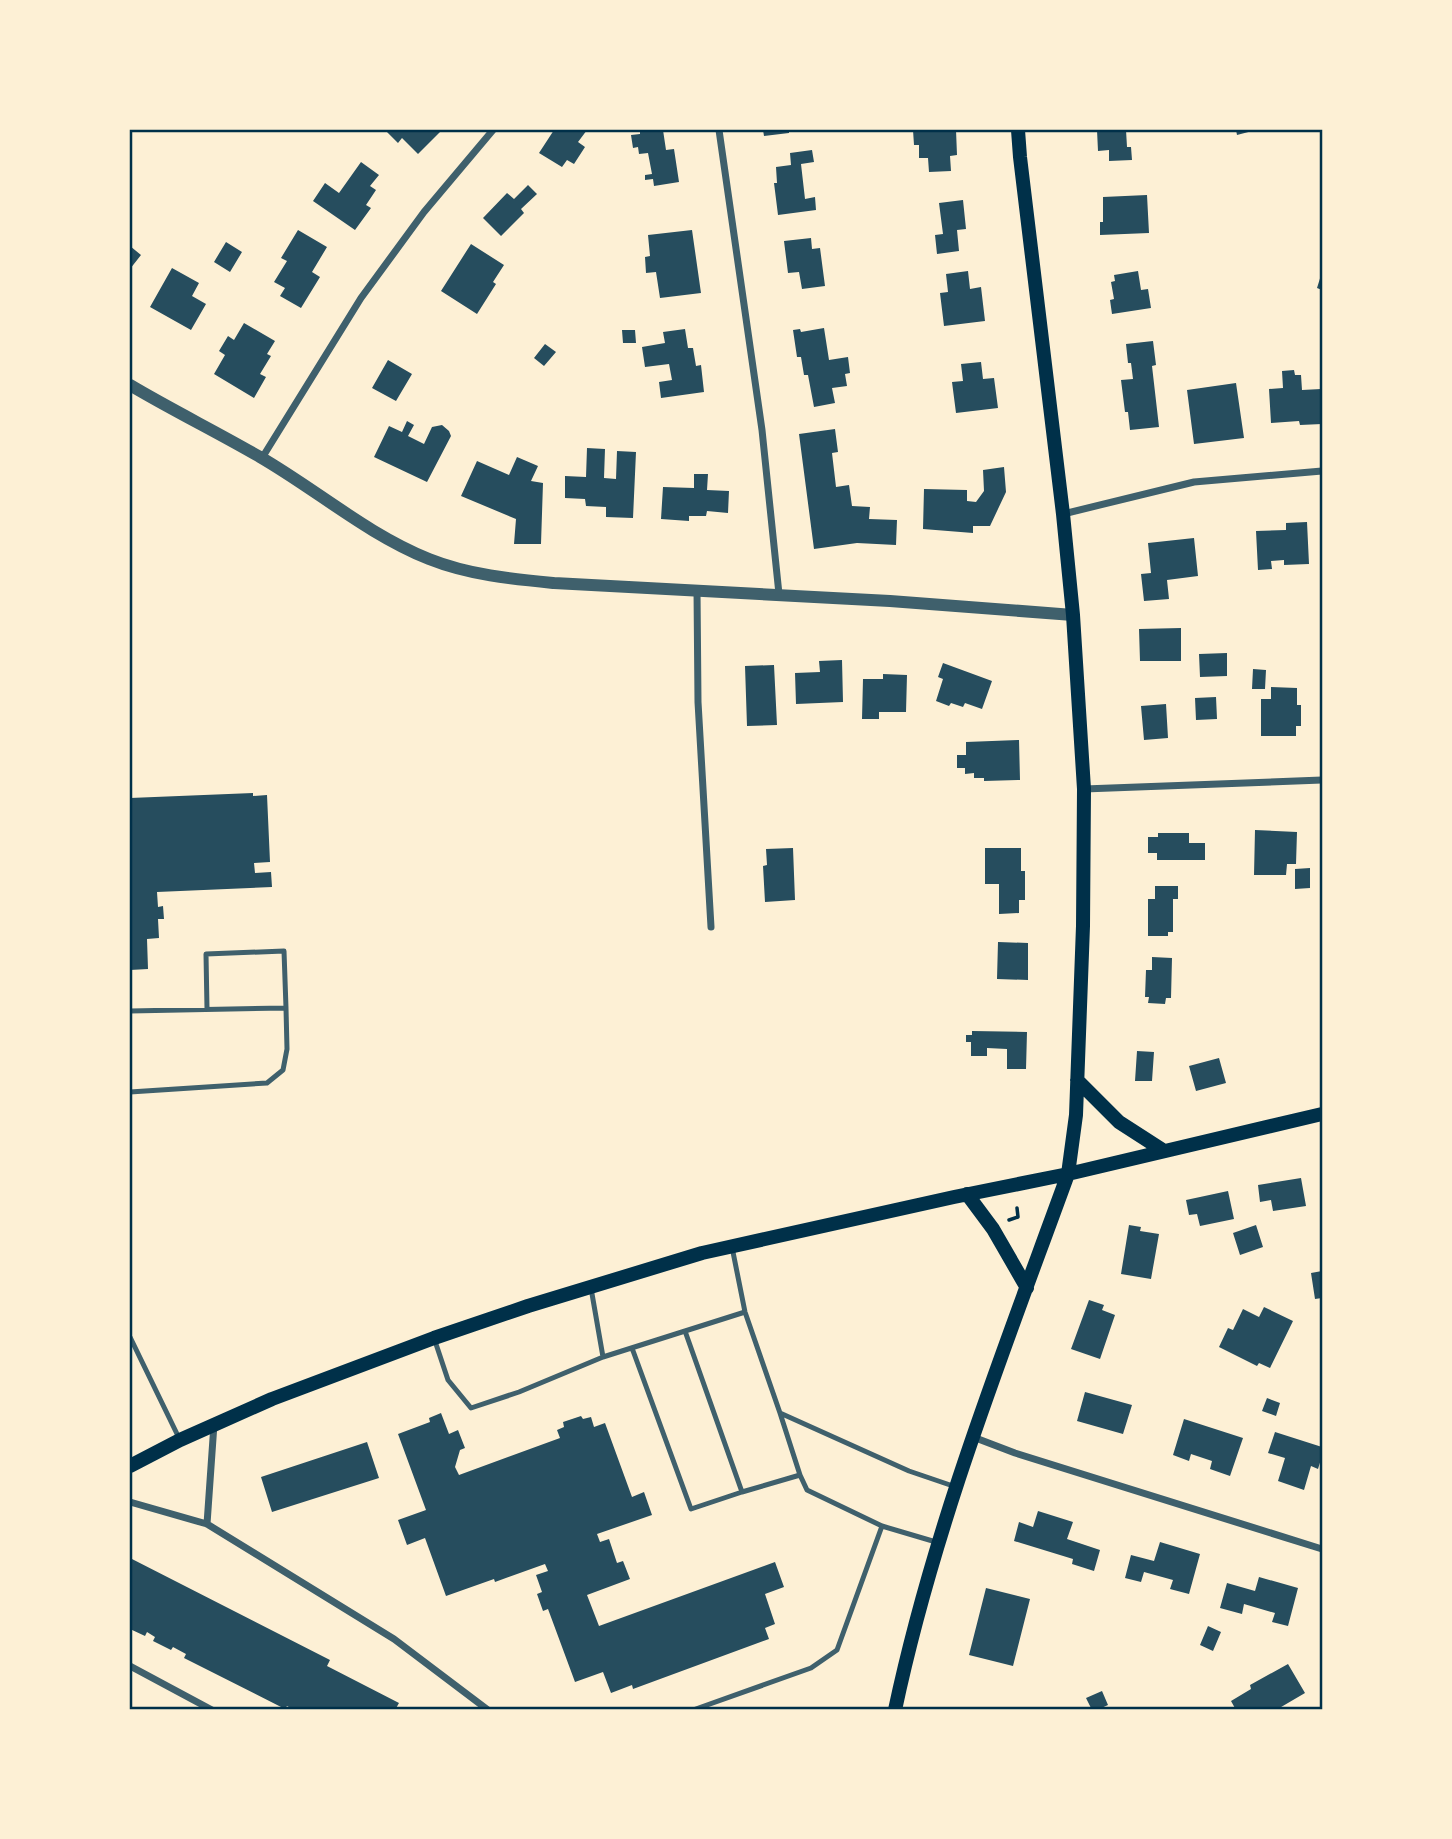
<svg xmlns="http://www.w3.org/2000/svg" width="1452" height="1839" viewBox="0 0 1452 1839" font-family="Lato,sans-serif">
  <rect width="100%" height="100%" fill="#fdf0d5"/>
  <path fill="#264d5e" d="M 385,130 L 442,130 L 418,154 L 402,138 L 398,143 Z
    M 554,130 L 587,130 L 578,142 L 585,147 L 574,164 L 567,160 L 562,167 L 539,153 Z
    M 640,130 L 663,130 L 666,150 L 674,149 L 679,182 L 654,186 L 653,179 L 645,180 L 645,175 L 652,174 L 648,153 L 639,154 L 638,147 L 633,148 L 631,135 L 640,134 Z
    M 763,130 L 789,130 L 789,133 L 764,136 Z
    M 913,130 L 956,130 L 957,155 L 950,156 L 951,171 L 929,172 L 928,158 L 919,158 L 919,145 L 914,145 Z
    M 1097,130 L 1126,130 L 1127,147 L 1131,147 L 1132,160 L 1109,161 L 1109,150 L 1098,151 Z
    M 1236,130 L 1256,130 L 1237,135 Z
    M 812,150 L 814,162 L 801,164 L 805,199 L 815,197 L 816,210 L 778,215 L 774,183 L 777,183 L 776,167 L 791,165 L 790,153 Z
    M 361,162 L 379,175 L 370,186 L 376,190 L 366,205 L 371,208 L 355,230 L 313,201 L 325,183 L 339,193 Z
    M 528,185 L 537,194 L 521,209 L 524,213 L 501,236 L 483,218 L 507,193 L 514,199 Z
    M 1147,195 L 1149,233 L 1100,235 L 1100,222 L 1103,222 L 1103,197 Z
    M 963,200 L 966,229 L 957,230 L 959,251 L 937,254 L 935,235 L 943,234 L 939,203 Z
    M 298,230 L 327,247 L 312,272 L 320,277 L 301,308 L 280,296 L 285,288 L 274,282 L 287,261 L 281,258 Z
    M 692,230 L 701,293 L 660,298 L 656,272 L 646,273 L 645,257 L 650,256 L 648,235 Z
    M 811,238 L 812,249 L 820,248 L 825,286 L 802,289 L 799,272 L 788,273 L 784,241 Z
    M 226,242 L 242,252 L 230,272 L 214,262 Z
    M 471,244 L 504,265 L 493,282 L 496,284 L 477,314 L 441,291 Z
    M 130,246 L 141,255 L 130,269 Z
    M 172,268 L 199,283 L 192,296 L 206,304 L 191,330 L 150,307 Z
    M 968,271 L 970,289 L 981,287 L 985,321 L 944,326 L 940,293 L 948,292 L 946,274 Z
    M 1138,271 L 1141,290 L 1148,289 L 1151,308 L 1112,314 L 1110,300 L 1114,299 L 1111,282 L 1115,281 L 1114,275 Z
    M 1322,272 L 1322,290 L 1317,288 Z
    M 244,323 L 275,341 L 267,354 L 271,356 L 260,374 L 266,377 L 254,398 L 214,374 L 225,355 L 219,351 L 228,336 L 234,340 Z
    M 824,328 L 829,360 L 848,357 L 850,373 L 845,374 L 847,386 L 832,388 L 835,403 L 814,407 L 808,375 L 804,375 L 801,357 L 797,357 L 793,330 L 800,329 L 801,332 Z
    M 685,329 L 688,348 L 693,348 L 696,366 L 701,365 L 704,392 L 661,398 L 659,382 L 672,380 L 669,364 L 645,367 L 642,347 L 665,343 L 663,332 Z
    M 622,330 L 635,330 L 636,343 L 623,343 Z
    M 1153,341 L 1156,365 L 1152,366 L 1159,427 L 1130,430 L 1128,412 L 1125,412 L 1121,380 L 1133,379 L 1131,363 L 1128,363 L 1126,344 Z
    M 545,344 L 556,352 L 544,366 L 534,358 Z
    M 388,360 L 412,374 L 396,401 L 372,388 Z
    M 981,362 L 983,379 L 994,378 L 998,408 L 956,413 L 952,382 L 963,381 L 961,364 Z
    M 1294,370 L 1295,375 L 1301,375 L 1302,390 L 1321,389 L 1322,424 L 1300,425 L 1299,421 L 1271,423 L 1269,389 L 1283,388 L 1282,371 Z
    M 1236,383 L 1244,438 L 1194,444 L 1187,390 Z
    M 407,421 L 414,425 L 408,436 L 424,444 L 432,427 L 442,425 L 449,431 L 451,436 L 427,482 L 374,457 L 389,426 L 402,432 Z
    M 835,429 L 838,452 L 832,453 L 836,487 L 849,485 L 852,506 L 870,507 L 869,519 L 897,520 L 896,545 L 857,543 L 814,549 L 799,434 Z
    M 587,448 L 605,449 L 604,478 L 616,479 L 617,451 L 636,452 L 633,518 L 606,517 L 606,507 L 586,506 L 585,499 L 565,498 L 565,476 L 586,477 Z
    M 517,457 L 538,466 L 531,481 L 543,483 L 541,544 L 514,544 L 516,519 L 461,496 L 477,461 L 509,475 Z
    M 1004,467 L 1006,492 L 990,526 L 973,526 L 973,533 L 923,529 L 924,489 L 967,490 L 967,501 L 976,502 L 984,491 L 983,470 Z
    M 694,474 L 708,474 L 707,490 L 729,491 L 728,513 L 707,511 L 706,516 L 689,516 L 689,521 L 661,519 L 663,487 L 694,488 Z
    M 1307,522 L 1309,564 L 1284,565 L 1284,560 L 1271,561 L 1272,569 L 1258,570 L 1256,531 L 1286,530 L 1286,523 Z
    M 1194,538 L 1198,576 L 1167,580 L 1169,599 L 1144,601 L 1141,574 L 1151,573 L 1148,543 Z
    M 1181,628 L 1181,661 L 1140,661 L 1139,629 Z
    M 1227,653 L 1227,676 L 1200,677 L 1199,654 Z
    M 842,660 L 843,702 L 796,704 L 795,673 L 820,672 L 819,661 Z
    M 943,663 L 992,681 L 982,709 L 965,703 L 963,707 L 951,703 L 949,706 L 936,701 L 943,679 L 938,677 Z
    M 774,665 L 777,725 L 747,726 L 745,666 Z
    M 1253,669 L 1266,670 L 1265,689 L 1252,689 Z
    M 883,674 L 907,675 L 906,712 L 879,712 L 879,719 L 862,719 L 863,679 L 883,679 Z
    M 1271,687 L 1297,688 L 1297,705 L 1301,705 L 1301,726 L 1296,726 L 1296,736 L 1261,736 L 1261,699 L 1271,699 Z
    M 1216,697 L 1217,719 L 1196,720 L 1195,698 Z
    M 1166,704 L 1168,738 L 1144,740 L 1141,706 Z
    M 1019,740 L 1020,780 L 984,781 L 984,778 L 974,778 L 974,773 L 965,774 L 965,768 L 957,768 L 957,755 L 966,755 L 966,742 Z
    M 253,793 L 253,796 L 267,795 L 270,862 L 254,863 L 255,873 L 271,872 L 272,887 L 157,892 L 158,907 L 163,906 L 164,919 L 158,919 L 159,938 L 147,939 L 148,969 L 130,970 L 130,798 Z
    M 1255,830 L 1297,832 L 1296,864 L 1287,864 L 1286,875 L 1254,875 Z
    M 1158,833 L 1189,833 L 1189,843 L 1205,843 L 1205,860 L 1157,860 L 1157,853 L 1148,853 L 1148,837 L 1158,837 Z
    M 793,848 L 795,900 L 765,902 L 763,866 L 767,865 L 766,849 Z
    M 985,848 L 1021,848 L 1021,871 L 1025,871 L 1025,900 L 1019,900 L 1019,913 L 999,914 L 999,884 L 985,884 Z
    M 1310,868 L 1310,888 L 1295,889 L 1295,869 Z
    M 1155,886 L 1178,886 L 1178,899 L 1173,899 L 1173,932 L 1168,932 L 1168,936 L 1148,936 L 1148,899 L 1155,899 Z
    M 998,942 L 1028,943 L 1028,980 L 997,979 Z
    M 1152,957 L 1172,958 L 1171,998 L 1166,998 L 1165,1004 L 1148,1003 L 1149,997 L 1145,997 L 1146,970 L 1152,970 Z
    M 972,1031 L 1027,1032 L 1026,1069 L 1007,1069 L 1007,1049 L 987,1048 L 987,1056 L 971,1056 L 971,1042 L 966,1042 L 966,1035 L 972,1035 Z
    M 1137,1051 L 1154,1052 L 1152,1081 L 1135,1081 Z
    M 1219,1058 L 1226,1083 L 1196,1091 L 1189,1066 Z
    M 1301,1178 L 1306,1206 L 1273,1211 L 1271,1200 L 1260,1202 L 1258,1185 Z
    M 1228,1191 L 1234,1219 L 1200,1226 L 1197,1214 L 1189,1215 L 1186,1200 Z
    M 1129,1225 L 1141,1227 L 1140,1231 L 1159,1234 L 1151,1279 L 1121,1274 Z
    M 1256,1225 L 1263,1247 L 1240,1255 L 1233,1233 Z
    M 1322,1271 L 1322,1298 L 1315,1299 L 1311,1273 Z
    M 1089,1300 L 1104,1305 L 1102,1310 L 1115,1315 L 1100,1359 L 1071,1349 Z
    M 1264,1307 L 1293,1321 L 1270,1368 L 1259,1363 L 1257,1366 L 1219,1347 L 1228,1328 L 1233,1330 L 1243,1309 L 1259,1317 Z
    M 1085,1392 L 1132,1405 L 1123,1434 L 1077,1421 Z
    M 1267,1398 L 1280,1403 L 1276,1416 L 1262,1411 Z
    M 441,1413 L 449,1434 L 458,1430 L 465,1448 L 460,1450 L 455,1467 L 459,1475 L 560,1438 L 557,1430 L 564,1427 L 563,1422 L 581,1416 L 583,1419 L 591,1417 L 594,1427 L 605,1423 L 632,1497 L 644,1492 L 652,1515 L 597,1534 L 600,1542 L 609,1539 L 617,1563 L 623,1561 L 630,1579 L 587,1595 L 599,1626 L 775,1562 L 784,1587 L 765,1594 L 775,1624 L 765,1628 L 769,1639 L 633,1689 L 632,1685 L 611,1693 L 603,1672 L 575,1682 L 548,1609 L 543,1611 L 537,1594 L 542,1592 L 536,1575 L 548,1571 L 545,1564 L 495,1582 L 494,1579 L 446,1596 L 425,1538 L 407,1545 L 398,1520 L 426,1510 L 398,1434 L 430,1422 L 429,1418 Z
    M 1184,1419 L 1243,1438 L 1230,1476 L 1210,1469 L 1212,1461 L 1191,1454 L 1189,1461 L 1173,1455 Z
    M 1275,1432 L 1322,1447 L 1322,1456 L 1318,1469 L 1311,1466 L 1304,1490 L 1278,1481 L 1285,1458 L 1268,1453 Z
    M 367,1442 L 379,1478 L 272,1512 L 261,1477 Z
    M 1038,1511 L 1073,1522 L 1067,1539 L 1100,1550 L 1094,1571 L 1072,1564 L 1073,1559 L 1014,1541 L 1019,1522 L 1033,1527 Z
    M 1160,1542 L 1200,1554 L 1189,1594 L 1170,1589 L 1173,1580 L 1144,1572 L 1141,1582 L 1125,1578 L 1131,1555 L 1154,1561 Z
    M 130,1558 L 330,1660 L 327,1666 L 399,1703 L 395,1710 L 294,1710 L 287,1706 L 285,1709 L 184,1658 L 186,1654 L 173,1647 L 171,1650 L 153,1641 L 155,1637 L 147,1632 L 145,1636 L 130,1629 Z
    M 1259,1577 L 1298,1588 L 1288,1626 L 1272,1622 L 1275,1613 L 1244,1604 L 1242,1614 L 1220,1608 L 1227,1583 L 1255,1591 Z
    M 986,1588 L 1030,1599 L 1013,1666 L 969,1655 Z
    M 1208,1626 L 1221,1632 L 1213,1651 L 1200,1645 Z
    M 1288,1664 L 1305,1693 L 1276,1710 L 1236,1710 L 1231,1701 L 1251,1689 L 1250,1685 Z
    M 1102,1691 L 1108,1705 L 1097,1710 L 1092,1710 L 1086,1698 Z"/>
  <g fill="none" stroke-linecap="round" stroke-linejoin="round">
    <path stroke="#003049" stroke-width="3.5" d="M 1009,1220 L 1018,1217 L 1017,1208"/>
    <path stroke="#3f606c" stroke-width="5" d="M 207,1009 L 206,954 L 284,951 L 286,1008
      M 130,1011 L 286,1008 L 287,1049 L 283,1070 L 267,1083 L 130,1092
      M 732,1247 L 745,1312 L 780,1413 L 909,1471 L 956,1487
      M 591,1288 L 603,1357
      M 130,1337 L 179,1438
      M 434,1338 L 448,1380 L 471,1408 L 519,1392 L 603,1357 L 745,1312
      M 632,1348 L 691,1509 L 742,1492 L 685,1331
      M 780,1413 L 800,1475
      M 742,1492 L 800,1475 L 807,1490 L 882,1526 L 936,1542
      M 693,1710 L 811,1668 L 837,1650 L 882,1526"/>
    <path stroke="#3f606c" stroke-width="7" d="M 719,130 L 762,430 L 779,594
      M 262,458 L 361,298 L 424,212 L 493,130
      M 1063,514 L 1194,482 L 1322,471
      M 697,590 L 698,702 L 711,927
      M 1084,789 L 1322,780
      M 973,1437 L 1015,1453 L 1322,1549
      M 130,1502 L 207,1524 L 394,1639 L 488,1710
      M 207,1524 L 214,1424
      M 130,1666 L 212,1710"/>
    <path stroke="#3f606c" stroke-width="12" d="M 130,385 C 172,410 217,432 260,457 C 317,490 367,534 429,559 C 469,575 512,579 554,583 L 890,601 L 1073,615"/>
    <path stroke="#003049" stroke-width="14" d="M 1077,1080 L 1119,1122 L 1164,1151
      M 967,1194 L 993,1229 L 1027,1288
      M 130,1466 L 180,1440 L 272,1399 L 434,1338 L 528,1306 L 702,1253 L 954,1197 L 1068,1174 L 1322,1114
      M 895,1710 C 934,1526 1004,1350 1068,1174 L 1076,1115 L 1083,926 L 1084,789 L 1073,615 L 1063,514 L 1020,157 L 1018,130"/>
  </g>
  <rect width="1452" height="1839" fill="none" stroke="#fdf0d5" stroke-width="262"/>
  <rect x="131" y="131" width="1190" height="1577" fill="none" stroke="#003049" stroke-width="2.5"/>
</svg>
